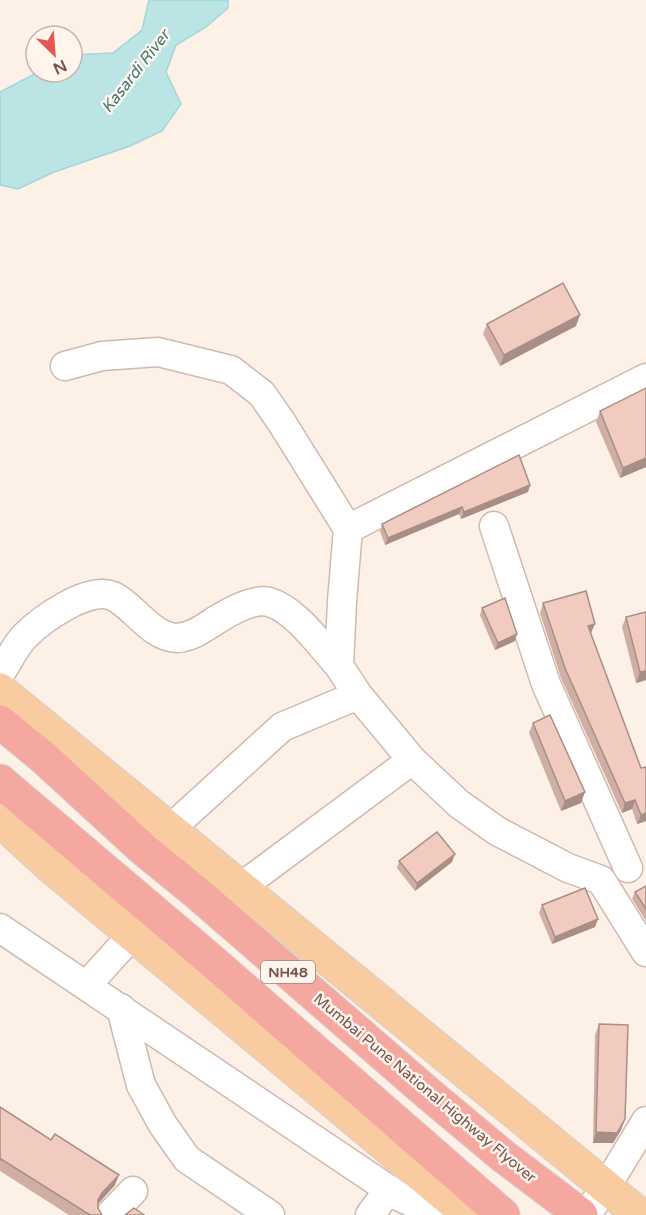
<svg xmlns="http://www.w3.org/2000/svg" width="646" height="1215" viewBox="0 0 646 1215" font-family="'Varela Round',sans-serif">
  <rect width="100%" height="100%" fill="#fcf0e7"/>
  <path fill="#bbe5e5" stroke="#a1d7d7" stroke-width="1.5" d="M 149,0 L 228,0 L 228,8 L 206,27 L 176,45 L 166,72 L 181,104 L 162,131 L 130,146 L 54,172 L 18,189 L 0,185 L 0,92 L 38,72 L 72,72 L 72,55 L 113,53 L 142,30 Z"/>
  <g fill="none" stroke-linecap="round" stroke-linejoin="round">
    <defs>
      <path id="minor" d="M 65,366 L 102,356 L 158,352 L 231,370 L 262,394 L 282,423 L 348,529
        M 646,378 L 348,529 L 342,601 L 339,666 L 358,695 L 412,760 L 459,804 L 497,831 L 568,868 L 601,880 L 646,952
        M 494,526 L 546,684 L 628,868
        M 0,674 C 8,662 15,646 25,636 C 42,619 88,586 113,596 C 133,605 152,638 177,638 C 193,637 205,627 218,619 C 231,611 254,598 269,602 C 295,609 321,646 339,666
        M 169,830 L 282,727 L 358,695
        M 241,887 L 412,760
        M 0,928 L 400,1197 L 441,1215
        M 87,985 L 132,935
        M 121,1008 L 141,1085 L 163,1125 L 187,1159 L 270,1215
        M 110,1215 L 133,1191
        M 370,1215 L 389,1189
        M 586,1215 L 606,1187 L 646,1121"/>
      <path id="major" d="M 0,690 L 634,1210 L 643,1215
        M 0,820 L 49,865 L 469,1215"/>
      <path id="highway" d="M 0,722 L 44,758 L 143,849 L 197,893 L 430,1095 L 503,1156 L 581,1215
        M 0,781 L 205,955 L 503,1215"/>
    </defs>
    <use href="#minor" stroke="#d0b9af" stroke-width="31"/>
    <use href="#major" stroke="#d8cfcd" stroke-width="35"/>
    <use href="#highway" stroke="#d8cfcd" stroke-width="35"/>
    <use href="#minor" stroke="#fff" stroke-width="28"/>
    <use href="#major" stroke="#f9cba1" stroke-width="33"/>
    <use href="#highway" stroke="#f5a89f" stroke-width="33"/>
  </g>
  <path fill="#cfafa4" d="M 487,324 L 576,326 L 500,366 L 483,334 Z
    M 600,411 L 646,467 L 620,478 L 596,422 Z
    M 530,485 L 528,492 L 461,519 L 459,514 L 385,545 L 380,531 L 382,524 Z
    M 543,603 L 591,633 L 646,821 L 637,824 L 632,809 L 622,813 L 561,678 L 540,613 Z
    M 482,608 L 515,641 L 495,650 L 480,615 Z
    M 626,617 L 646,680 L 636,683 L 622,627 Z
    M 533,723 L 581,803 L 561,811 L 529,733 Z
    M 399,861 L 452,862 L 415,891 L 397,868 Z
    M 646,886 L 646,921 L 632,899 L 635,892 Z
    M 542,905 L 595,927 L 552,944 L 539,913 Z
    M 599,1024 L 621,1130 L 613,1143 L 593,1143 L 595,1035 Z
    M 0,1107 L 115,1185 L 98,1204 L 98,1208 L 102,1215 L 69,1215 L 0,1171 Z"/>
  <path fill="#a98e86" d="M 580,315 L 576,326 L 500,366 L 504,355 Z
    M 646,458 L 646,467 L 620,478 L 623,468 Z
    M 530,485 L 528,492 L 461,519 L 464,512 Z
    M 462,507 L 459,514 L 385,545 L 388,538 Z
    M 595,624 L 591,633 L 588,626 Z
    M 517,634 L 515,641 L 495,650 L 498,643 Z
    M 646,671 L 646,680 L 636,683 L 640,672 Z
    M 585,792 L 581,803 L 561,811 L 565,801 Z
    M 635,800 L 632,809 L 622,813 L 625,803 Z
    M 646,813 L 646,821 L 637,824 L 641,815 Z
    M 455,854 L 452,862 L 415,891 L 417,883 Z
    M 598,919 L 595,927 L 552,944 L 555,937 Z
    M 625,1119 L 621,1130 L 613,1143 L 593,1143 L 596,1132 Z
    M 119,1175 L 115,1185 L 98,1204 L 98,1200 L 102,1193 Z"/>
  <path fill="#f1cbbf" stroke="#a98e86" stroke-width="1.5" d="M 563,283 L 580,315 L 504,355 L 487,324 Z
    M 646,388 L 646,458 L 623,468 L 600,411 Z
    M 519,455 L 530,485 L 464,512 L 462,507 L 388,538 L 382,524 Z
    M 586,591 L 595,624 L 588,626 L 641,768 L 646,767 L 646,813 L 641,815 L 635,800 L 625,803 L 565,668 L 543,603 Z
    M 505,598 L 517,634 L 498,643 L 482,608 Z
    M 646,612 L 646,671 L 640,672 L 626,617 Z
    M 550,715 L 585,792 L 565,801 L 533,723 Z
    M 437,832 L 455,854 L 417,883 L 399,861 Z
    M 646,886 L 646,909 L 635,892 Z
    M 585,888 L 598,919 L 555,937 L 542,905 Z
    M 599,1024 L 628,1025 L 625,1119 L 617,1133 L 596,1132 Z
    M 0,1107 L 51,1140 L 55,1134 L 119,1175 L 102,1193 L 98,1200 L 98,1208 L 102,1215 L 90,1215 L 1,1159 L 0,1160 Z
    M 134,1208 L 144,1215 L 125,1215 Z"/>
  <g text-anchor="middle" stroke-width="5" stroke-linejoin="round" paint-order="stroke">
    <rect fill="#fff5ed" stroke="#9e847c" stroke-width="1.5" x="261" y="961" width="54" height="22" rx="4.5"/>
    <g font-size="14" font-weight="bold" fill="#75544b">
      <text x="288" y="977">NH48</text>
    </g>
    <g font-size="15" fill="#75544b" stroke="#fff5ed">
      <text transform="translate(425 1088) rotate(40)" y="5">Mumbai Pune National Highway Flyover</text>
    </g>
    <g font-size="16" font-style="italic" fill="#3f797a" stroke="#fff5ed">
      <text transform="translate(135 71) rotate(-52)" y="6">Kasardi River</text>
    </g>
  </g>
  <g transform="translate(54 54) rotate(155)"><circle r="28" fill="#fff5ed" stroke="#c8b5ac" stroke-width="1.5"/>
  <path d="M0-4.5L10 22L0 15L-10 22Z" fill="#e3594e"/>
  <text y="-9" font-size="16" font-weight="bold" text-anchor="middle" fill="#75544b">N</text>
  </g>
</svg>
